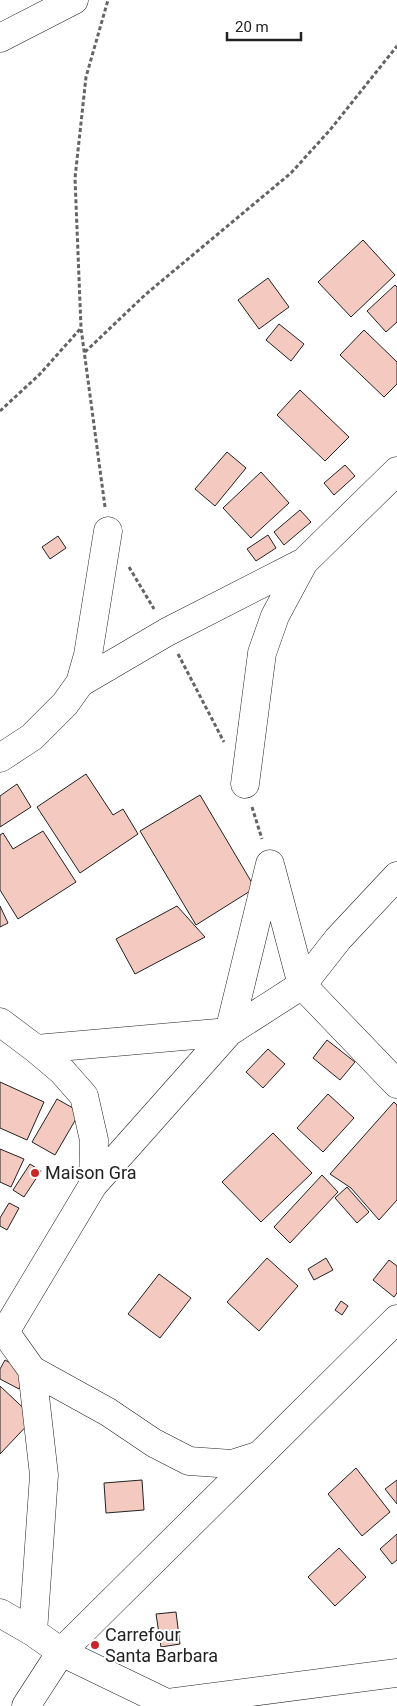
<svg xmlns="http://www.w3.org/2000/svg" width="397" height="1706" viewBox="0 0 397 1706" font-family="Roboto,sans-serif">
  <rect width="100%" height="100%" fill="#fff"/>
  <path fill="#f3c9c0" stroke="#222" d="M 363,240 L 395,275 L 351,317 L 318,282 Z
    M 268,278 L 289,307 L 259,329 L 238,300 Z
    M 395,285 L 397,287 L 397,322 L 386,332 L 367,311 Z
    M 279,324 L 304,344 L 291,361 L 266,340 Z
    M 364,330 L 397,362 L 397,384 L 384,397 L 340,355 Z
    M 300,390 L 349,437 L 325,461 L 277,415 Z
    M 227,452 L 246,468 L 215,506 L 195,489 Z
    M 345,465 L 355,476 L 334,495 L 324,483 Z
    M 261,472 L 289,503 L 251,538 L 223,508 Z
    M 300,510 L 311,522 L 284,545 L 274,532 Z
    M 268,535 L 276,548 L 256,561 L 247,549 Z
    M 58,536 L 66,548 L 50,559 L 42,547 Z
    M 86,774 L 113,815 L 123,809 L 138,834 L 80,873 L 37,807 Z
    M 17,784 L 31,807 L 0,827 L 0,796 Z
    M 200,795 L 255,888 L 196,925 L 140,831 Z
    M 43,831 L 76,882 L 18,919 L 0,890 L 0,835 L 3,833 L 13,849 Z
    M 0,906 L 8,923 L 0,927 Z
    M 177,906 L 205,937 L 135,974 L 116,939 Z
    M 327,1040 L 355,1062 L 340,1080 L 313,1058 Z
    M 268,1049 L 285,1064 L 263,1088 L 246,1072 Z
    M 0,1082 L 44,1102 L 27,1140 L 0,1128 Z
    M 328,1094 L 354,1118 L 323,1152 L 297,1128 Z
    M 57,1099 L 80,1112 L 55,1155 L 32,1142 Z
    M 394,1102 L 397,1105 L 397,1200 L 379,1220 L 351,1188 L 330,1174 Z
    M 273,1133 L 312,1173 L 261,1222 L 222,1182 Z
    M 0,1149 L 24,1159 L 11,1187 L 0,1182 Z
    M 30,1164 L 41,1171 L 24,1197 L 13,1190 Z
    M 322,1175 L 338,1192 L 290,1243 L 274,1227 Z
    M 347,1187 L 369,1212 L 357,1223 L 335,1198 Z
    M 9,1203 L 19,1208 L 7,1230 L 0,1226 L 0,1218 Z
    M 267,1258 L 298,1286 L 259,1331 L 227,1302 Z
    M 326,1258 L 333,1270 L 314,1280 L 308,1269 Z
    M 389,1260 L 397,1266 L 397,1293 L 394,1297 L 373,1280 Z
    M 159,1274 L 191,1298 L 160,1338 L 128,1314 Z
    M 341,1301 L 348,1306 L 342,1315 L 335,1310 Z
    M 5,1360 L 28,1373 L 19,1389 L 0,1379 L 0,1369 Z
    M 0,1386 L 34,1418 L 0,1454 Z
    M 356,1468 L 390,1512 L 362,1536 L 328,1494 Z
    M 142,1480 L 144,1510 L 106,1513 L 104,1483 Z
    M 397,1480 L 397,1504 L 385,1489 Z
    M 397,1534 L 397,1560 L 392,1564 L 380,1549 Z
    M 339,1548 L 366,1577 L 335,1606 L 308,1577 Z
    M 176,1612 L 180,1644 L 161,1647 L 156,1614 Z"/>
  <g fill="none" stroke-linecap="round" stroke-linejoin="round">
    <defs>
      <path id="minor" d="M 0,38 L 74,0
        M 80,683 L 167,632 L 304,562
        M 0,758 L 32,737 L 65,704 L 80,683 L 88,655 L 108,531
        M 245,784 L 262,653 L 275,616 L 304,562 L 397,471
        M 271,868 L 302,985
        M 302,985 L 338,939 L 397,876
        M 0,1022 L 36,1049 L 62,1071 L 84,1096 L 94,1140 L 93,1185 L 5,1332
        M 229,1032 L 270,864
        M 36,1049 L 229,1032
        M 93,1185 L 229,1032 L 302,985 L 397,1084
        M 0,1329 L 5,1332 L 32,1370 L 44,1475 L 33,1632
        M 32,1370 L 108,1412 L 154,1443 L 189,1461 L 232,1464 L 260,1455
        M 0,1613 L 33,1632 L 61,1652 L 173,1706
        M 168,1703 L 397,1673"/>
      <path id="major" d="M 26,1706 L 61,1652 L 397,1319"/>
    </defs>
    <use href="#minor" stroke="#222" stroke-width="29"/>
    <use href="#major" stroke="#222" stroke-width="29"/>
    <path stroke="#646464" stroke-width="3" stroke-dasharray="4 2.5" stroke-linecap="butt" d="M 85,352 L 146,294 L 291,173 L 330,130 L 397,46
      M 0,411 L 40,374 L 81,328
      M 105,507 L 81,328 L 75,178 L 86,77 L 108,0
      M 129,567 L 154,609
      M 178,654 L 224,742
      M 252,807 L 262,839"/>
    <use href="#minor" stroke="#fff" stroke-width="28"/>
    <use href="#major" stroke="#fff" stroke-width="28"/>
  </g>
  <g fill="#c62828" stroke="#fff" stroke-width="2">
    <circle cx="35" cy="1173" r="5"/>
    <circle cx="95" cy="1645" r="5"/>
  </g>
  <g text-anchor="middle" stroke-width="4" stroke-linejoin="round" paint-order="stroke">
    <g font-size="18" fill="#222" stroke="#fff" text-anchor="start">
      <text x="45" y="1179">Maison Gra</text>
      <text x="105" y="1641">Carrefour<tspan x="105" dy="21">Santa Barbara</tspan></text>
    </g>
  </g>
  <path d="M227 32v8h74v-8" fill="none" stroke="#222222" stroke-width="2.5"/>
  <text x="235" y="32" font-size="15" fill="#222222" stroke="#ffffff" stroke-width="4" paint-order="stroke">20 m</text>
</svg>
